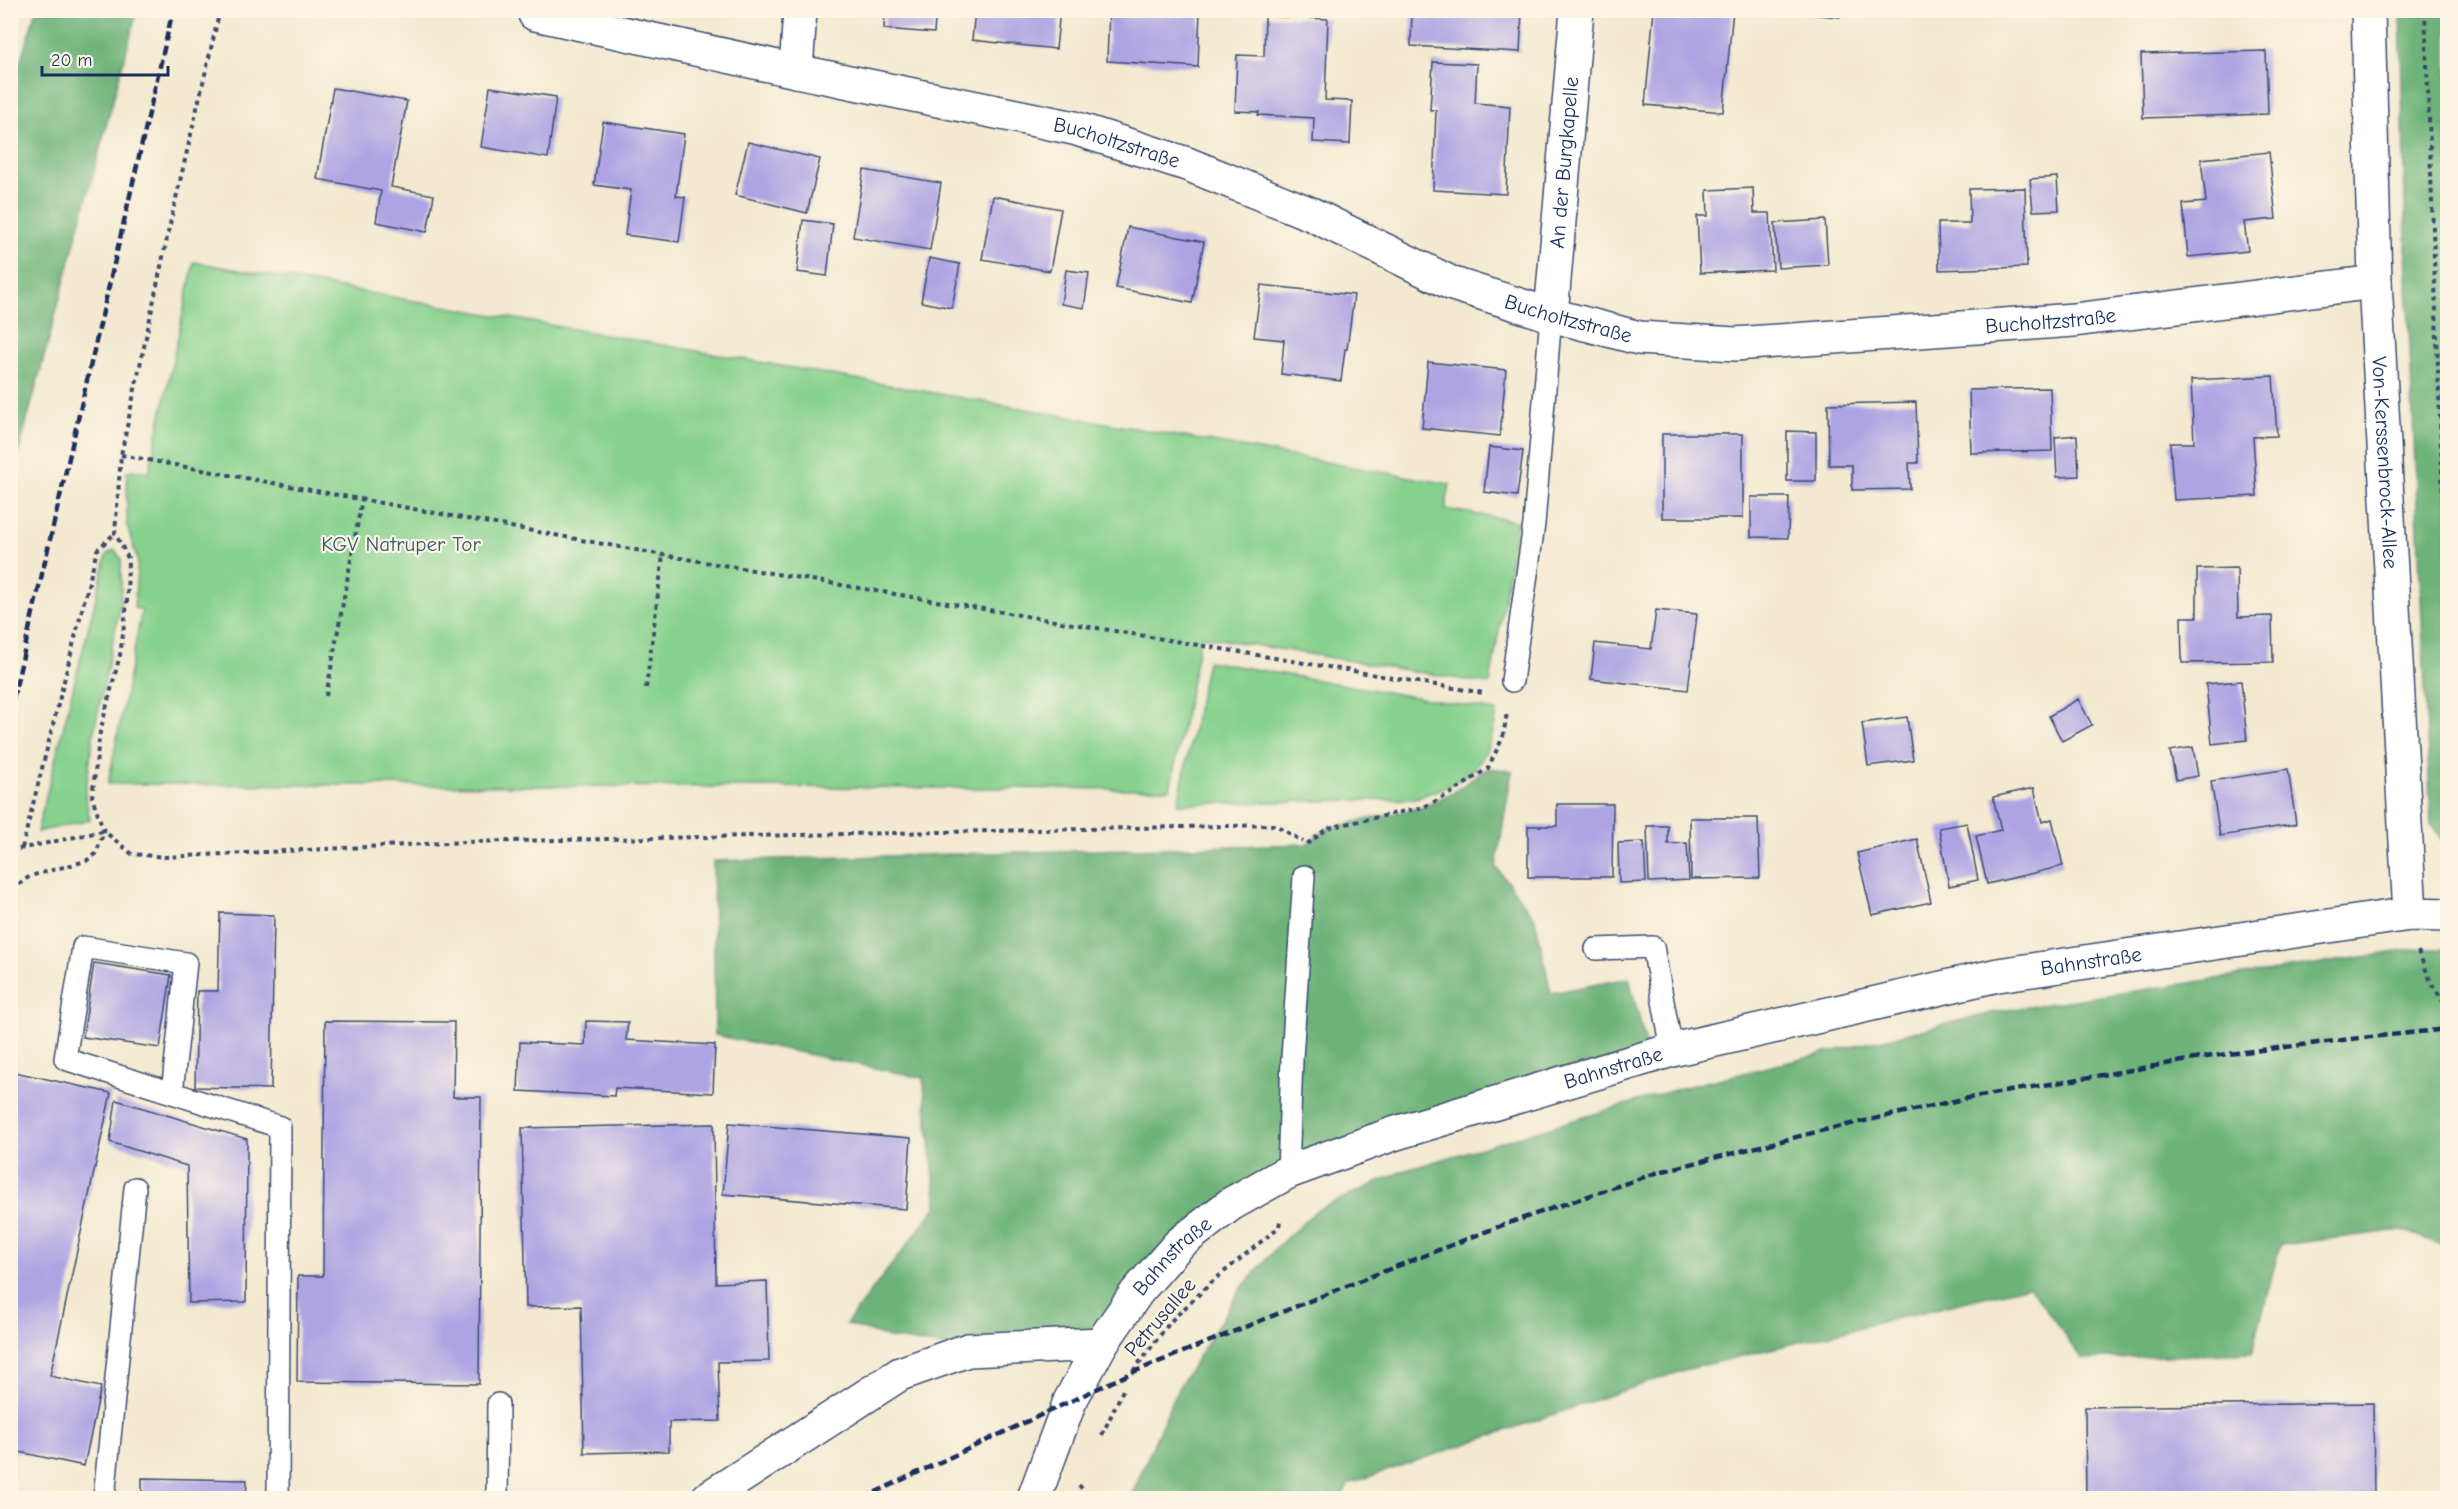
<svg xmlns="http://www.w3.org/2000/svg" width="2458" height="1509" viewBox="0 0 2458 1509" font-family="'Comic Neue',sans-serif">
  <rect width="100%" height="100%" fill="#fcf5e5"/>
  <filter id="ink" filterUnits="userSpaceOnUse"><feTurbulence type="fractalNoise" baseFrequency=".0167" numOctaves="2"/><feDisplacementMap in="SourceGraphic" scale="12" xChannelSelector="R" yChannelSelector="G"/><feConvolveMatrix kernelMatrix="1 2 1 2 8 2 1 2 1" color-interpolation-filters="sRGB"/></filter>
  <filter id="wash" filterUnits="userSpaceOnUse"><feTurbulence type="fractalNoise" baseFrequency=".008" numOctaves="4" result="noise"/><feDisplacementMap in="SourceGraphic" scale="24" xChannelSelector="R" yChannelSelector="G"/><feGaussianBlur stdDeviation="1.35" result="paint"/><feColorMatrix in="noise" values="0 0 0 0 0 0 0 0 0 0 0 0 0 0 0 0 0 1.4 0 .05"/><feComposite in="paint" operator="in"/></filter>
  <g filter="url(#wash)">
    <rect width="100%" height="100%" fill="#f3e9d0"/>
    <path fill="#87d18e" stroke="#518076" stroke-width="1.5" d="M 194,262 L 1450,484 L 1445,509 L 1517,521 L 1490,684 L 1201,636 L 1170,789 L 108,784 L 142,610 L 134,608 L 138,562 L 127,525 L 127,472 L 131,470 L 149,472 Z
      M 115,550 L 121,559 L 121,602 L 94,731 L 85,795 L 90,820 L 37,832 L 107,554 Z
      M 1207,661 L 1497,711 C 1488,772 1467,780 1413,799 L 1178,804 Z"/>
    <path fill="#6db379" stroke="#44716c" stroke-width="1.5" d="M 36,11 L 137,11 L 11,480 L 11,91 Z
      M 2400,11 L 2447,11 L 2447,847 L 2431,825 L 2407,282 Z
      M 1488,768 L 1512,771 L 1496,867 L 1535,918 L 1551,993 L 1629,978 L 1649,1056 L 1231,1204 L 1101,1344 L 968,1350 L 889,1338 L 846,1324 L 937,1206 L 923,1078 L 715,1035 L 713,861 L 1306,844 L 1328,828 L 1424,807 L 1455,791 Z
      M 2417,949 L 2447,949 L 2447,1247 L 2402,1230 L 2280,1245 L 2252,1353 L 2082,1359 L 2029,1286 L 1684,1370 L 1348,1484 L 1342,1498 L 1130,1498 L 1177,1390 L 1240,1290 L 1278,1246 L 1317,1210 L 1403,1171 L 1681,1088 L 2000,1011 Z"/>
    <g id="blocks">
      <path fill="#aea4e3" d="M 885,10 L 936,10 L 934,33 L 884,29 Z
        M 975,10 L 1060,10 L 1056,49 L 972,40 Z
        M 1109,10 L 1200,10 L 1198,67 L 1107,61 Z
        M 1412,10 L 1522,10 L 1520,52 L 1411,46 Z
        M 1654,10 L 1733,10 L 1723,112 L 1645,105 Z
        M 1800,10 L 1840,10 L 1840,17 L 1799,13 Z
        M 1265,16 L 1328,19 L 1325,100 L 1352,101 L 1350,144 L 1313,142 L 1314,118 L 1258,115 L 1259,112 L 1235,111 L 1237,55 L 1264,56 Z
        M 2266,51 L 2268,114 L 2143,118 L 2141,54 Z
        M 1433,62 L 1477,64 L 1475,103 L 1510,106 L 1506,194 L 1433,190 L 1436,110 L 1430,110 Z
        M 490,87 L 556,97 L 548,158 L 481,147 Z
        M 333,88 L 407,101 L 391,187 L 434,195 L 427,232 L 376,222 L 381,191 L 317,179 Z
        M 603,122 L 684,134 L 676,196 L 685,197 L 679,242 L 625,235 L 631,190 L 594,185 Z
        M 748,142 L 820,159 L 807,213 L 735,195 Z
        M 2269,152 L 2276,219 L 2244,222 L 2248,251 L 2188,257 L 2183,204 L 2206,202 L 2201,159 Z
        M 864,170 L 941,183 L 930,250 L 853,237 Z
        M 2057,177 L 2059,210 L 2033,211 L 2030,179 Z
        M 1753,188 L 1754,213 L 1770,213 L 1773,270 L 1700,273 L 1697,216 L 1708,216 L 1707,190 Z
        M 2025,188 L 2027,267 L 1939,270 L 1938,223 L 1970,223 L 1969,189 Z
        M 993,196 L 1061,209 L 1050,271 L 982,259 Z
        M 803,220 L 833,224 L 827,276 L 797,272 Z
        M 1825,220 L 1828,265 L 1778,268 L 1775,223 Z
        M 1128,227 L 1204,242 L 1192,303 L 1116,288 Z
        M 929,258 L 960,264 L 952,308 L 921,302 Z
        M 1066,270 L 1089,273 L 1084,308 L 1061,304 Z
        M 1261,285 L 1354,295 L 1347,349 L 1345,349 L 1341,381 L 1281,374 L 1284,340 L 1254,337 Z
        M 1428,362 L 1506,370 L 1500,436 L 1422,428 Z
        M 2273,376 L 2277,436 L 2253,437 L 2257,496 L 2174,500 L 2170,443 L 2194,443 L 2191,380 Z
        M 2050,388 L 2052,451 L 1971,453 L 1969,390 Z
        M 1916,402 L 1918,463 L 1909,463 L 1910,489 L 1852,490 L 1852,465 L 1829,465 L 1828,404 Z
        M 1787,431 L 1816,432 L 1816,481 L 1787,481 Z
        M 1662,434 L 1743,434 L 1743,518 L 1662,518 Z
        M 2077,435 L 2079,476 L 2057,477 L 2055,437 Z
        M 1489,447 L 1523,451 L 1517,496 L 1484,492 Z
        M 1751,497 L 1789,497 L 1788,538 L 1751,537 Z
        M 2237,568 L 2238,617 L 2272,616 L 2273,662 L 2182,663 L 2181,617 L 2197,617 L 2197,569 Z
        M 1656,610 L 1697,614 L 1688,690 L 1591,679 L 1595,643 L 1651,649 Z
        M 2241,681 L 2247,740 L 2212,744 L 2206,684 Z
        M 2078,699 L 2092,725 L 2062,741 L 2049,716 Z
        M 1907,717 L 1913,760 L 1868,766 L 1862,723 Z
        M 2193,747 L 2198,776 L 2176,780 L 2170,751 Z
        M 2288,769 L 2296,824 L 2220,836 L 2211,781 Z
        M 2034,788 L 2042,822 L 2052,819 L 2063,866 L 1987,884 L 1976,836 L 2001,830 L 1993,797 Z
        M 1557,804 L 1613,804 L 1612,877 L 1528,877 L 1528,826 L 1557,826 Z
        M 1690,818 L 1758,818 L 1760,878 L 1691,879 Z
        M 1967,823 L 1978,880 L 1949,886 L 1939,828 Z
        M 1647,826 L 1668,826 L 1668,844 L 1687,843 L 1689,880 L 1649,882 Z
        M 1917,839 L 1931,902 L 1872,915 L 1857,853 Z
        M 1644,842 L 1646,882 L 1619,883 L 1618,843 Z
        M 220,913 L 274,915 L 271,1089 L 195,1087 L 197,991 L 218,991 Z
        M 94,963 L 171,975 L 160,1048 L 83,1037 Z
        M 325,1021 L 454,1022 L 453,1097 L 481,1097 L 479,1384 L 297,1382 L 298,1276 L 323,1276 Z
        M 586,1021 L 628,1022 L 626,1040 L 715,1045 L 713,1093 L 615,1088 L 614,1096 L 518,1091 L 520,1042 L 585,1045 Z
        M 10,1071 L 111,1093 L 50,1376 L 101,1387 L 84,1466 L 10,1450 Z
        M 116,1100 L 247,1139 L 246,1302 L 189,1303 L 187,1166 L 110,1142 Z
        M 729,1123 L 911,1138 L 906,1209 L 723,1194 Z
        M 714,1124 L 716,1283 L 767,1281 L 769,1361 L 718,1362 L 720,1421 L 669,1422 L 669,1451 L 584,1453 L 581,1306 L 526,1307 L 522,1128 Z
        M 2373,1403 L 2374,1498 L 2086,1498 L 2085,1407 Z
        M 142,1478 L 247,1480 L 246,1498 L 142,1498 Z"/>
    </g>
  </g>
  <g filter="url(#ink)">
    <use href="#blocks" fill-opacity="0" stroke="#3b4b6f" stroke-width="1.5"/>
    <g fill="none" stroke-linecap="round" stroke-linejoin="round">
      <defs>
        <path id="service" d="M 1512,681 L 1534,524 L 1551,315
          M 1596,949 L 1653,947 L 1672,1050
          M 172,1093 L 186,963 L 83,947 L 65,1059 L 280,1127 L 278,1498
          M 1288,1172 L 1292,1058 L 1304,876
          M 104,1498 L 135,1188
          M 497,1498 L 498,1404"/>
        <g id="minor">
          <path id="s1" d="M 2368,10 L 2375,282 L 2410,914"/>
          <path id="s2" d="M 535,14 L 796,71 L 1074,128 L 1187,164 L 1311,214 L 1453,284 L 1551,315 L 1639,338 L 1735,344 L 2074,320 L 2375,282"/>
          <path d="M 796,71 L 800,10"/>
          <path id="s3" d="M 1551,315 L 1577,10"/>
          <path d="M 708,1498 L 900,1374 L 968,1350 L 1101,1344"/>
          <path id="s4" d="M 1034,1498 L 1070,1401 L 1101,1344 L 1137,1292 L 1179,1244 L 1231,1204 L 1288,1172 L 1393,1134 L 1672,1050 L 1998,975 L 2410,914 L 2448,915"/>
        </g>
      </defs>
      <use href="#service" stroke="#3b4b6f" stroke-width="24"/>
      <use href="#minor" stroke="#3b4b6f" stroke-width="36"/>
      <path stroke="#3b4b6f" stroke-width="4" stroke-dasharray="4.5 4.5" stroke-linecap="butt" d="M 220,10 L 170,224 L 121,455 L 115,533 L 128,558 L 127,604 L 120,655 L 100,732 L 92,797 L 104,831 L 132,854 L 165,857 L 465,842 L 1276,825 L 1303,842
        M 2425,10 L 2448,640
        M 121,455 L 663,555 L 1483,693
        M 646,688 L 663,555
        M 326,696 L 362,499
        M 1307,844 L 1328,828 L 1424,807 L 1455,791 L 1488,768 L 1503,737 L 1507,712
        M 22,848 L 97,550 L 115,533
        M 10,851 L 103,831
        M 10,910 L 17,886 L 30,876 L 86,861 L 96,854 L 104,831
        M 2418,951 L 2432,984 L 2448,1009
        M 1133,1371 L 1171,1321 L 1213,1281 L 1279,1227 L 1280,1221
        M 1102,1435 L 1123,1390
        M 1079,1485 L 1090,1498"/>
      <use href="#service" stroke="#fff" stroke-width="21"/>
      <use href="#minor" stroke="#fff" stroke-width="33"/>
      <path stroke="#1b2f5e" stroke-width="4.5" stroke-dasharray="9 4.5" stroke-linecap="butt" d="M 10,712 L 173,10
        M 863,1498 L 1131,1373 L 1364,1279 L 1503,1225 L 1659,1172 L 1820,1131 L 1963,1099 L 2212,1056 L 2351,1039 L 2448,1029"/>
    </g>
  </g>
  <g text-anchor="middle" stroke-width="4.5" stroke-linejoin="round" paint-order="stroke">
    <g font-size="21" fill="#1b2f5e" stroke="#fcf5e5">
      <text dy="7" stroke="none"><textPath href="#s2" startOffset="596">Bucholtzstraße</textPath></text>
      <text dy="7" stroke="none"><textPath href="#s3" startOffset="153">An der Burgkapelle</textPath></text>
      <text dy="7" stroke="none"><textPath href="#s2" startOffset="1082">Bucholtzstraße</textPath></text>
      <text dy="7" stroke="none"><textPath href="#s2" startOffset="1568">Bucholtzstraße</textPath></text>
      <text dy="7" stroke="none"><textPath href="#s1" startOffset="453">Von-Kerssenbrock-Allee</textPath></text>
      <text dy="7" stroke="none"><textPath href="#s4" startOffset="1258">Bahnstraße</textPath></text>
      <text dy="7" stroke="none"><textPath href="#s4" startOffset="768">Bahnstraße</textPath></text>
      <text dy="7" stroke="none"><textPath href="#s4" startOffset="282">Bahnstraße</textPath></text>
      <text transform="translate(1160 1317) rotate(-49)" y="7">Petrusallee</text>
    </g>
    <g font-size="21" fill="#36586a" stroke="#fcf5e5">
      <text x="401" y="551">KGV Natruper Tor</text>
    </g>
  </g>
  <rect width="2458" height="1509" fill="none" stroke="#fcf5e5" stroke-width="36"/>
  <path d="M42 66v9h126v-9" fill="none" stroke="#1b2f5e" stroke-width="3"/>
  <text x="51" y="66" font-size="18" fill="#1b2f5e" stroke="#fcf5e5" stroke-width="4.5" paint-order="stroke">20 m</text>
</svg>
